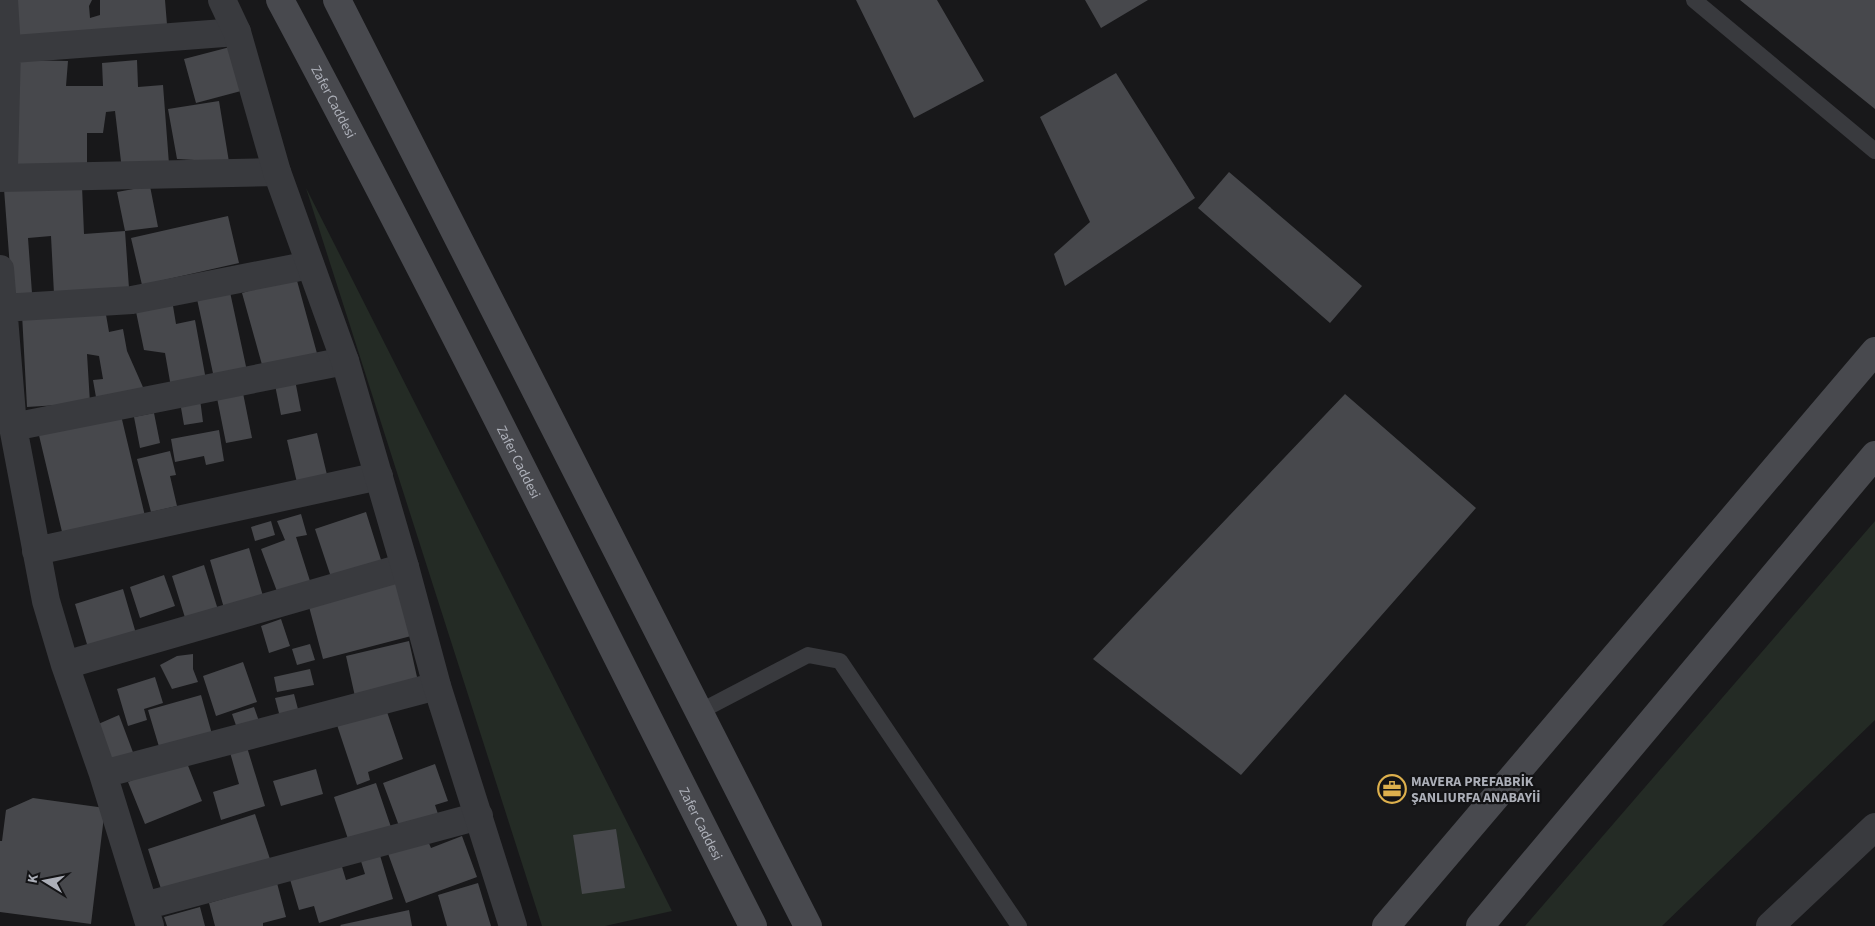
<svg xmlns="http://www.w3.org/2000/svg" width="1875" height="926" viewBox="0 0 1875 926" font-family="'Source Sans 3',sans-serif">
  <rect width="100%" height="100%" fill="#18181a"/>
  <path fill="#242b25" d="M 306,188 L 672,911 L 605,926 L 542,926 Z
    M 1875,521 L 1875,720 L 1662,926 L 1525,926 Z"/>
  <path fill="#47484c" d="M 13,0 L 92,0 L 89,6 L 90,18 L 100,15 L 100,0 L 165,0 L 168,37 L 15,46 Z
    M 856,0 L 937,0 L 984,81 L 914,118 Z
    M 1085,0 L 1148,0 L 1101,28 Z
    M 1740,0 L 1875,0 L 1875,109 Z
    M 230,47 L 241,91 L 196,103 L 184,59 Z
    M 17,60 L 68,61 L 66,86 L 103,86 L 102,63 L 137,60 L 138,87 L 163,85 L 169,164 L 122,170 L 115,111 L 106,112 L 103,133 L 87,133 L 87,167 L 16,169 Z
    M 1116,73 L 1195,198 L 1065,286 L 1054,254 L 1090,222 L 1040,117 Z
    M 219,101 L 229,162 L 177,159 L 168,109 Z
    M 1229,172 L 1362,286 L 1330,323 L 1198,208 Z
    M 82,186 L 84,234 L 125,231 L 129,288 L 54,294 L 51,236 L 28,238 L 32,293 L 12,294 L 4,189 Z
    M 150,186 L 158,227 L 125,231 L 117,192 Z
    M 228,216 L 239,263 L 142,285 L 131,238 Z
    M 296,277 L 318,357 L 264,372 L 242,293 Z
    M 230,292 L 247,371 L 214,378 L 197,299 Z
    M 172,300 L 176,324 L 195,320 L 206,380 L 171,387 L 165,353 L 144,350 L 135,307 Z
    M 105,309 L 109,332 L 123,329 L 127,351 L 146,394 L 97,403 L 93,380 L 103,379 L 99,356 L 87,354 L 90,403 L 27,407 L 22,314 Z
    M 295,380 L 301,411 L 281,415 L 275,385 Z
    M 243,393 L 252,438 L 226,443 L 217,398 Z
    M 1345,394 L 1476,508 L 1241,775 L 1093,659 Z
    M 200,399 L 203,422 L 184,425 L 180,402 Z
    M 119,407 L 145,516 L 63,536 L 37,427 Z
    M 154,413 L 160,443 L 140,448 L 134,417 Z
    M 219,430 L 224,461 L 206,465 L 204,456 L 175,462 L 171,439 Z
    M 317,433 L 328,479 L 298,487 L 287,440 Z
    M 170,451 L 176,475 L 170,476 L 177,506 L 151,512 L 137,459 Z
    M 366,512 L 382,563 L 332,580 L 315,529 Z
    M 301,514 L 307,535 L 296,537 L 310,581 L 278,594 L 261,549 L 285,540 L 277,521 Z
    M 271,521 L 275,535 L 255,541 L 251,527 Z
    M 249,548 L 263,596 L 224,608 L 210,560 Z
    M 204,565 L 219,613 L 187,624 L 172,576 Z
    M 164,575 L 175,606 L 140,618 L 130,587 Z
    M 401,580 L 415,635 L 323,659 L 308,603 Z
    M 123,589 L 137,637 L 89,651 L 75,604 Z
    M 281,619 L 290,646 L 269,653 L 261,626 Z
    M 409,641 L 419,686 L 356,701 L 346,656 Z
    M 310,644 L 315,660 L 297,665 L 292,649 Z
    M 193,654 L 193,669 L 198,682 L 172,689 L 160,665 L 177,656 Z
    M 243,662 L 257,702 L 216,716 L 203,676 Z
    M 310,669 L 314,685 L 277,692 L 274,677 Z
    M 155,677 L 163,703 L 144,709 L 147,720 L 128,726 L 117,689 Z
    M 294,694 L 299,713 L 280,717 L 275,698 Z
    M 201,695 L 212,734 L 160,750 L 148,710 Z
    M 385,706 L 403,759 L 368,772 L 370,780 L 357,785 L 336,722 Z
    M 254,707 L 260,724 L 238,731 L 232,714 Z
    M 119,715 L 134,755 L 111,764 L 96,725 Z
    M 246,744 L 265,806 L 221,820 L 213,792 L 239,784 L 229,749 Z
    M 185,758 L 202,801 L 145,824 L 128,782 Z
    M 435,764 L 448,801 L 435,805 L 440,820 L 402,834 L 383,783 Z
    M 316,769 L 323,794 L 281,806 L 273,781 Z
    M 376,783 L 392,830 L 350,845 L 334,797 Z
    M 33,798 L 105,808 L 91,924 L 0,912 L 0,841 L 2,841 L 6,810 Z
    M 255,814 L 271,862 L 164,898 L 148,849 Z
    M 616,829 L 625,888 L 582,894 L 573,835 Z
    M 425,834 L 431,848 L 462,836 L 477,877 L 406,903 L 386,848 Z
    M 379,852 L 393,899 L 319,923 L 314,906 L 299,910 L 289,876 L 340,860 L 346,880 L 365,874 L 360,858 Z
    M 277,883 L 286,917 L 263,923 L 263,926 L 215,926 L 209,903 Z
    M 478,883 L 491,926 L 447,926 L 438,895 Z
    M 200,907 L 205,926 L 167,926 L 164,917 Z
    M 409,910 L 412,926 L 341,926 L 340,925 Z"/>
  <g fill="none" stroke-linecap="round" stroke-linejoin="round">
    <path stroke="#393a3e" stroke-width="16" d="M 1694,0 L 1875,151
      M 699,712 L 808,655 L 840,661 L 1019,926"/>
    <path stroke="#393a3e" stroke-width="28" d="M 0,50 L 237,32
      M 0,170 L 4,166 L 7,49 L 4,0
      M 0,178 L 277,172
      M 0,269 L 13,427 L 46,601 L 65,665 L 103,774 L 150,926
      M 3,308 L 132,300 L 310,265
      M 13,427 L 345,361
      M 36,551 L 379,476
      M 65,665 L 405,567
      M 103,774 L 437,686
      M 144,906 L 479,816
      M 1770,926 L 1875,827"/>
    <path stroke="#393a3e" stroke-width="28" d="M 222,0 L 237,32 L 277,172 L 345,361 L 405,567 L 437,686 L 513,926"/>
    <g stroke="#48494e" stroke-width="28">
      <path id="s1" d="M 280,0 C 444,306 596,617 753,926"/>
      <path d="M 337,0 L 808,926"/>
      <path d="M 1386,926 L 1875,351"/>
      <path d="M 1480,926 L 1875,455"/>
    </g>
  </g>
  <defs>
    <symbol id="office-ring" viewBox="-11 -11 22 22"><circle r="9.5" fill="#131315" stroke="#ddb04d" stroke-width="1.5"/><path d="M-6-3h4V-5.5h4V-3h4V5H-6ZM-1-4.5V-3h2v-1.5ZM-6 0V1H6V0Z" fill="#ddb04d"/></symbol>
  </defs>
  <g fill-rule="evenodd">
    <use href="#office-ring" x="1376" y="773" width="32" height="32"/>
  </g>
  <g text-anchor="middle" stroke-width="4.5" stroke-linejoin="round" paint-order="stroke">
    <g font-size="14" fill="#acafb8" stroke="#131315">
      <text dy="5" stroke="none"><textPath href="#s1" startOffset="115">Zafer Caddesi</textPath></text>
      <text dy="5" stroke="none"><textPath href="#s1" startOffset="520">Zafer Caddesi</textPath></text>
      <text dy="5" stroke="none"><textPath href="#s1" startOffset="925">Zafer Caddesi</textPath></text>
    </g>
    <g font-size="14" font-weight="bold" fill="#acafb8" stroke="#131315" text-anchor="start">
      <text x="1411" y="786">MAVERA PREFABRİK<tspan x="1411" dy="16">ŞANLIURFA ANABAYİİ</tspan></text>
    </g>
  </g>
  <g transform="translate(45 881) rotate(280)" stroke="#131315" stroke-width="4" paint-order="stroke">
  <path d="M0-4L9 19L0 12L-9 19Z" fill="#acafb8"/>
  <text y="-8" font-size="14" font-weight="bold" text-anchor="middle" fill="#acafb8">K</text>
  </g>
</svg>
